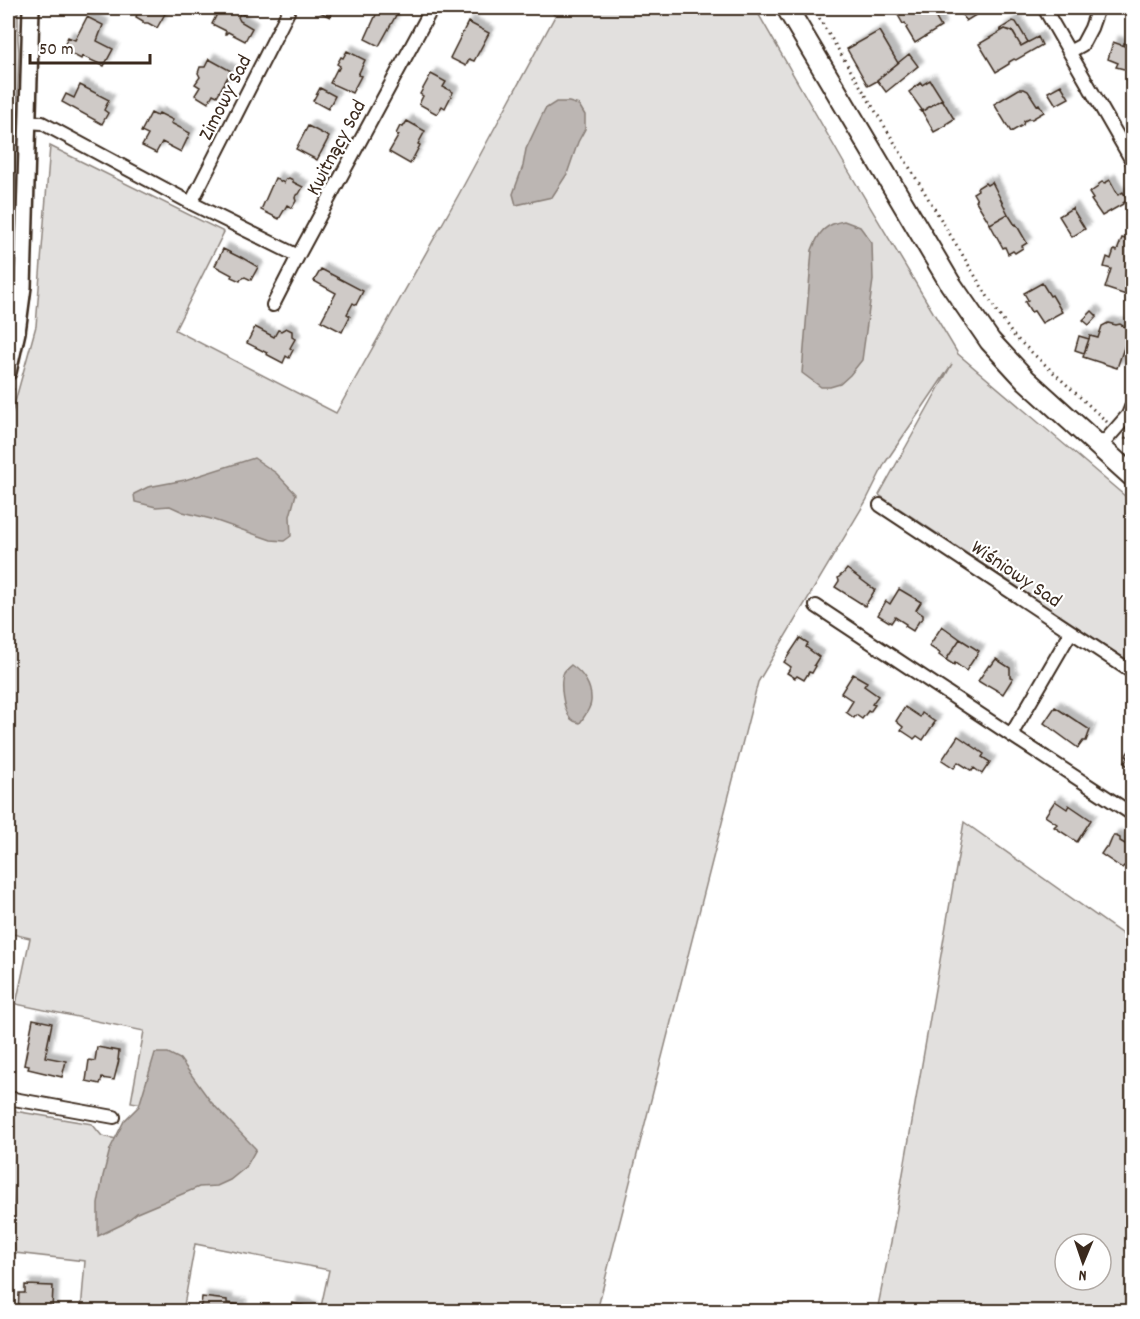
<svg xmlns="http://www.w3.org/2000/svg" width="1140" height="1319" viewBox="0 0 1140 1319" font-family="Dekko,sans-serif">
  <defs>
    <filter id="shadow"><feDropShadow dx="5.5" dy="-5.5" stdDeviation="1.5" flood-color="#0004"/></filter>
  </defs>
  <rect width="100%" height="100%" fill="#fff"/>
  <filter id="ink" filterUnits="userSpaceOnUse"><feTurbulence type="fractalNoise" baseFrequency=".0167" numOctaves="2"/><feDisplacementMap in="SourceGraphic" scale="12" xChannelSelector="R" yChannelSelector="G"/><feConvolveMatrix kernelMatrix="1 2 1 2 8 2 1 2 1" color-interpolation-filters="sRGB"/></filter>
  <g filter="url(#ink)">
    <path fill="#e2e0de" stroke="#8e857e" stroke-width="1.5" fill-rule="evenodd" d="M 8,8 L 18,8 L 18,39 L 19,52 L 11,298 L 8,318 Z
      M 548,8 L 755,8 L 845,165 L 958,354 L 1132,502 L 1132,663 L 879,495 L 952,364 L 885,463 L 866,501 L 758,682 L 597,1311 L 320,1311 L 329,1270 L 195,1244 L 183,1311 L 81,1311 L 85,1261 L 15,1253 L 12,1187 L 8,1186 L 8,1110 L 92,1124 L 102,1136 L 137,1143 L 143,1104 L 131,1102 L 144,1031 L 16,1004 L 30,938 L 8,933 L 8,423 L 13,409 L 36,326 L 50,146 L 224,232 L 175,330 L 336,413 L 459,194 L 555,16 Z
      M 964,822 L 1132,941 L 1132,1311 L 877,1311 L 892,1237 ZM 1065,1244 L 1101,1244 L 1101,1280 L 1065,1280 Z"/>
    <path fill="#bcb6b3" stroke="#887e77" stroke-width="1.5" d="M 556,102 L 569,102 L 579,105 L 585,115 L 585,129 L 578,142 L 567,174 L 552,197 L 516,205 L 513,194 L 523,166 L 526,149 L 545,109 Z
      M 844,221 L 860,227 L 872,243 L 873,280 L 862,360 L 850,375 L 840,384 L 830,387 L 821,387 L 802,373 L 812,250 C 819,232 825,224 844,221 Z
      M 254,458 L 276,473 L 296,494 L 290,516 L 291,536 L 284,541 L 271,540 L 211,519 L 183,512 L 170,506 L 156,507 L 135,502 L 134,494 L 148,487 L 185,480 Z
      M 571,665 C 583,673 592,686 591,701 C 591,708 584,717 580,723 C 576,722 574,722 571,719 C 563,710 559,682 564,672 C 566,669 569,667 571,665 Z
      M 155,1053 L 168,1053 L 180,1059 L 211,1102 L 256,1149 L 246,1167 L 230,1180 L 217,1186 L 199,1187 L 156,1205 L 137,1213 L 123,1224 L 98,1236 L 98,1204 L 103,1176 L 110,1149 L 124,1121 L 139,1106 Z"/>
    <path fill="#cfcac7" stroke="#3b2a1e" stroke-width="1.5" filter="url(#shadow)" d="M 134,8 L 164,8 L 167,10 L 157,28 L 148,23 L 143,23 L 143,21 L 136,17 L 137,14 L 132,11 Z
      M 217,8 L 247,8 L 243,15 L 240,13 L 238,17 L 240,21 L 252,28 L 245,41 L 228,32 L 226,34 L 225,34 L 226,31 L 212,24 L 216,16 L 213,14 Z
      M 312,8 L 335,8 L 330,17 Z
      M 379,8 L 400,8 L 379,46 L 365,39 Z
      M 894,8 L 930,8 L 941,27 L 915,43 L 906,28 L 907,27 L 905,23 L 903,24 Z
      M 958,8 L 988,8 L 984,8 L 980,10 L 979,13 L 966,21 Z
      M 87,17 L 103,25 L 97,41 L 113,49 L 104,66 L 82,56 L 81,59 L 62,49 L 68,37 L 75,40 Z
      M 1013,21 L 1016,22 L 1028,42 L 1021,46 L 1012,31 L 1005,29 L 1001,31 L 1000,29 Z
      M 468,22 L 489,33 L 474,61 L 469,59 L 466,66 L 450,58 Z
      M 1005,29 L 1013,32 L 1021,46 L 1038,37 L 1042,45 L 1016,60 L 1014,59 L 1009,62 L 1009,64 L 996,72 L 979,44 Z
      M 879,31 L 898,63 L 877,80 L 877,81 L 868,86 L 847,49 Z
      M 1113,42 L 1124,46 L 1124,43 L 1132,46 L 1132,93 L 1125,90 L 1132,71 L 1116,67 L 1118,63 L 1108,59 Z
      M 347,51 L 365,60 L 358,75 L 361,76 L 352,93 L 330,83 L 337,69 L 338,70 L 340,66 L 337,64 L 341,57 L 343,58 Z
      M 909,54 L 918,66 L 886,92 L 877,80 Z
      M 209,59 L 231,71 L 217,96 L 213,94 L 208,103 L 195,95 L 200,87 L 195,84 L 200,77 L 198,73 L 200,67 L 205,67 Z
      M 431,74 L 446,82 L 443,87 L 453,92 L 445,108 L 442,106 L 437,114 L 419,104 L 423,96 L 420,94 Z
      M 930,80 L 942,99 L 921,112 L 920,111 L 922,110 L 909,92 L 921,83 L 922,85 Z
      M 80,85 L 109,100 L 104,110 L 108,113 L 102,124 L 62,102 L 66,94 L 74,98 Z
      M 1061,85 L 1069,98 L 1056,105 L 1048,92 Z
      M 320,88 L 335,96 L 328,109 L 313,101 Z
      M 1019,89 L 1024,89 L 1028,91 L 1037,105 L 1039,104 L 1044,112 L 1032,119 L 1028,119 L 1024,121 L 1023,125 L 1011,132 L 994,104 Z
      M 942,99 L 954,119 L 946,124 L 947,125 L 934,132 L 923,113 L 921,112 Z
      M 151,113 L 157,116 L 159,113 L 173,120 L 171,123 L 190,133 L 181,152 L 162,142 L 156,153 L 142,146 L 148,135 L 141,132 Z
      M 407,121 L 425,131 L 418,144 L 420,145 L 410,164 L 389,152 L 399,135 L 396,134 L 400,126 L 403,127 Z
      M 308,126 L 329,137 L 317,160 L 296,149 Z
      M 275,178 L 284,183 L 286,179 L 289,178 L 293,180 L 293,182 L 303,187 L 299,194 L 296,195 L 295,198 L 296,201 L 292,208 L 287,205 L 279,219 L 261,210 Z
      M 1110,180 L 1118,195 L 1123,192 L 1128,200 L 1123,203 L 1123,204 L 1102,216 L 1091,200 L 1093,199 L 1089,193 L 1098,187 L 1099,184 L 1102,182 L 1105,183 Z
      M 992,182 L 1008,214 L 990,224 L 976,201 L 977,200 L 973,193 L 978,190 L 977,188 L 985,183 L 987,185 Z
      M 1072,208 L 1085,229 L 1072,237 L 1059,216 Z
      M 1008,214 L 1015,225 L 1016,224 L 1027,243 L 1022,246 L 1023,248 L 1015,253 L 1013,251 L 1008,254 L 1005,247 L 1003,248 L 990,224 Z
      M 1122,238 L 1132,241 L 1132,271 L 1131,275 L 1132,276 L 1132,297 L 1105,288 L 1111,269 L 1104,267 L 1107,257 L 1111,259 L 1114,250 L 1117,251 Z
      M 223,249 L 241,258 L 241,257 L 258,267 L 251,280 L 245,277 L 241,279 L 240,281 L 231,277 L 232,275 L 215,266 Z
      M 321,269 L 363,291 L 356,305 L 353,303 L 347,314 L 350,316 L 342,332 L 321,321 L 336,293 L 314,281 Z
      M 1042,283 L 1050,296 L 1052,295 L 1062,312 L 1042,323 L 1034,311 L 1031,312 L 1025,302 L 1028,300 L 1024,293 Z
      M 1092,311 L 1097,316 L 1089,325 L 1083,320 Z
      M 1108,323 L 1116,325 L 1120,324 L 1130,330 L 1117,368 L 1083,357 L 1090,336 L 1098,338 L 1102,326 Z
      M 255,327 L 274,337 L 278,330 L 281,331 L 286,328 L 292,331 L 292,337 L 295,339 L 290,348 L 293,350 L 289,358 L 286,356 L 283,363 L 266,354 L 267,353 L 247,343 Z
      M 1079,336 L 1089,339 L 1084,353 L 1075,350 Z
      M 847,569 L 875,590 L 865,606 L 835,587 L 839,581 L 838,578 L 841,575 L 843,574 Z
      M 899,589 L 921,602 L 916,610 L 923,615 L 923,618 L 919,621 L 913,631 L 905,626 L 906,624 L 895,617 L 891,623 L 878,615 L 886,601 L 890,604 Z
      M 942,626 L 960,639 L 946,660 L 939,655 L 940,653 L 929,646 Z
      M 800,638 L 808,643 L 806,647 L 819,657 L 814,665 L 816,666 L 812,673 L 809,672 L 804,680 L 797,676 L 795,678 L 787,673 L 791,667 L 784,662 Z
      M 960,639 L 979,651 L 966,671 L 955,663 L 954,665 L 946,660 Z
      M 996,659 L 1010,668 L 1010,677 L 1013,678 L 1003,694 L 988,685 L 986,686 L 978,681 L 989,665 L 991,666 Z
      M 853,674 L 867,682 L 864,686 L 878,696 L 872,704 L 875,705 L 870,712 L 868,711 L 862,719 L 856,715 L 854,718 L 846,712 L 853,701 L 841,693 Z
      M 905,707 L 920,717 L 922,713 L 935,722 L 923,740 L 917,736 L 914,739 L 913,738 L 901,730 L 903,727 L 896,721 Z
      M 1055,707 L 1090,730 L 1086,741 L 1083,741 L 1078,748 L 1044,723 Z
      M 958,736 L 984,754 L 982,757 L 990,762 L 982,774 L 974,768 L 972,771 L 958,762 L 954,768 L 942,760 Z
      M 1132,747 L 1132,769 L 1124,763 L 1128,757 L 1126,755 Z
      M 1055,801 L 1067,809 L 1069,805 L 1091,820 L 1077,842 L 1054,827 L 1057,824 L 1045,816 Z
      M 1113,836 L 1116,836 L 1120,838 L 1120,841 L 1132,848 L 1132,868 L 1131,871 L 1124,866 L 1122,868 L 1101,854 L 1105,848 L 1108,848 Z
      M 33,1019 L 52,1023 L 45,1057 L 66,1061 L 62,1077 L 28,1069 L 29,1066 L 24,1065 Z
      M 97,1047 L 119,1051 L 118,1060 L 119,1060 L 114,1080 L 102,1078 L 100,1084 L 86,1081 L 89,1060 L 95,1061 Z
      M 25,1285 L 53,1286 L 52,1309 L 35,1308 L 34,1311 L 18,1310 L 19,1293 L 25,1293 Z
      M 202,1297 L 227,1300 L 227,1303 L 241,1305 L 240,1312 L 200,1312 L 199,1307 L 201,1305 Z
      M 292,1303 L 311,1307 L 311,1312 L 290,1312 Z"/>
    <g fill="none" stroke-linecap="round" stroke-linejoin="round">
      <defs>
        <path id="minor" d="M 1044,8 L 1132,161
          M 1069,52 L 1082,45 L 1091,28 L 1098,8
          M 27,122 L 42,123 L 191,203 L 298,256
          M 191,203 L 288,12 L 288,8
          M 273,305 L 298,256 L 432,8
          M 1100,447 L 1128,415 L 1132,405
          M 880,505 L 1132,672
          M 816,606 L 1011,735
          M 1071,632 L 1011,735 L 1132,814
          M 8,1098 L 114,1117"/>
        <path id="tertiary" d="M 8,372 L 17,332 L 23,287 L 31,8"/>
        <path id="primary" d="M 787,8 L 950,283 L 990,341 L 1026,380 L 1132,476"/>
      </defs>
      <use href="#minor" stroke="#3b2a1e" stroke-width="16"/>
      <use href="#tertiary" stroke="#3b2a1e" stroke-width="20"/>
      <use href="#primary" stroke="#3b2a1e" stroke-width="24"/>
      <path stroke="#3b2a1e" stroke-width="3" stroke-dasharray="1.5 4.5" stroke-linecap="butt" d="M 761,8 L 764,13
        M 813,8 L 997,312 L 1013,335 L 1107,422
        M 8,407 L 14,386
        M 1125,438 L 1132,445"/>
      <use href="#minor" stroke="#fff" stroke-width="12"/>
      <use href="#tertiary" stroke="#fff" stroke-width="15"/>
      <use href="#primary" stroke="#fff" stroke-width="20"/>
    </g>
  </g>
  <g text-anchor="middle" stroke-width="4.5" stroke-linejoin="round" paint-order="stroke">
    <g font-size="21" fill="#3b2a1e" stroke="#fff">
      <text transform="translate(224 97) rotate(-63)" y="7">Zimowy Sad</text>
      <text transform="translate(335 147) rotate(-62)" y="7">Kwitnący Sad</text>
      <text transform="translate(1017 573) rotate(34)" y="7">Wiśniowy Sad</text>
    </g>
  </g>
  <rect width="1140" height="1319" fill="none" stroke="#fff" stroke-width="30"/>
  <rect x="15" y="15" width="1110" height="1289" fill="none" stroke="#3b2a1e" stroke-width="2" filter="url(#ink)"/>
  <g transform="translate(1083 1262) rotate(182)"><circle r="28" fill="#ffffff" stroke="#b1aaa5" stroke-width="1.5"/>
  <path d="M0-4.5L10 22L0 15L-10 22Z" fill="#3b2a1e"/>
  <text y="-9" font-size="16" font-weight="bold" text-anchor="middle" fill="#3b2a1e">N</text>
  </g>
  <path d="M30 54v9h120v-9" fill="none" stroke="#3b2a1e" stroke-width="3"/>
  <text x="39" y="54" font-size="18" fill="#3b2a1e" stroke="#ffffff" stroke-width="4.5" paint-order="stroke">50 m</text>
</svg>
